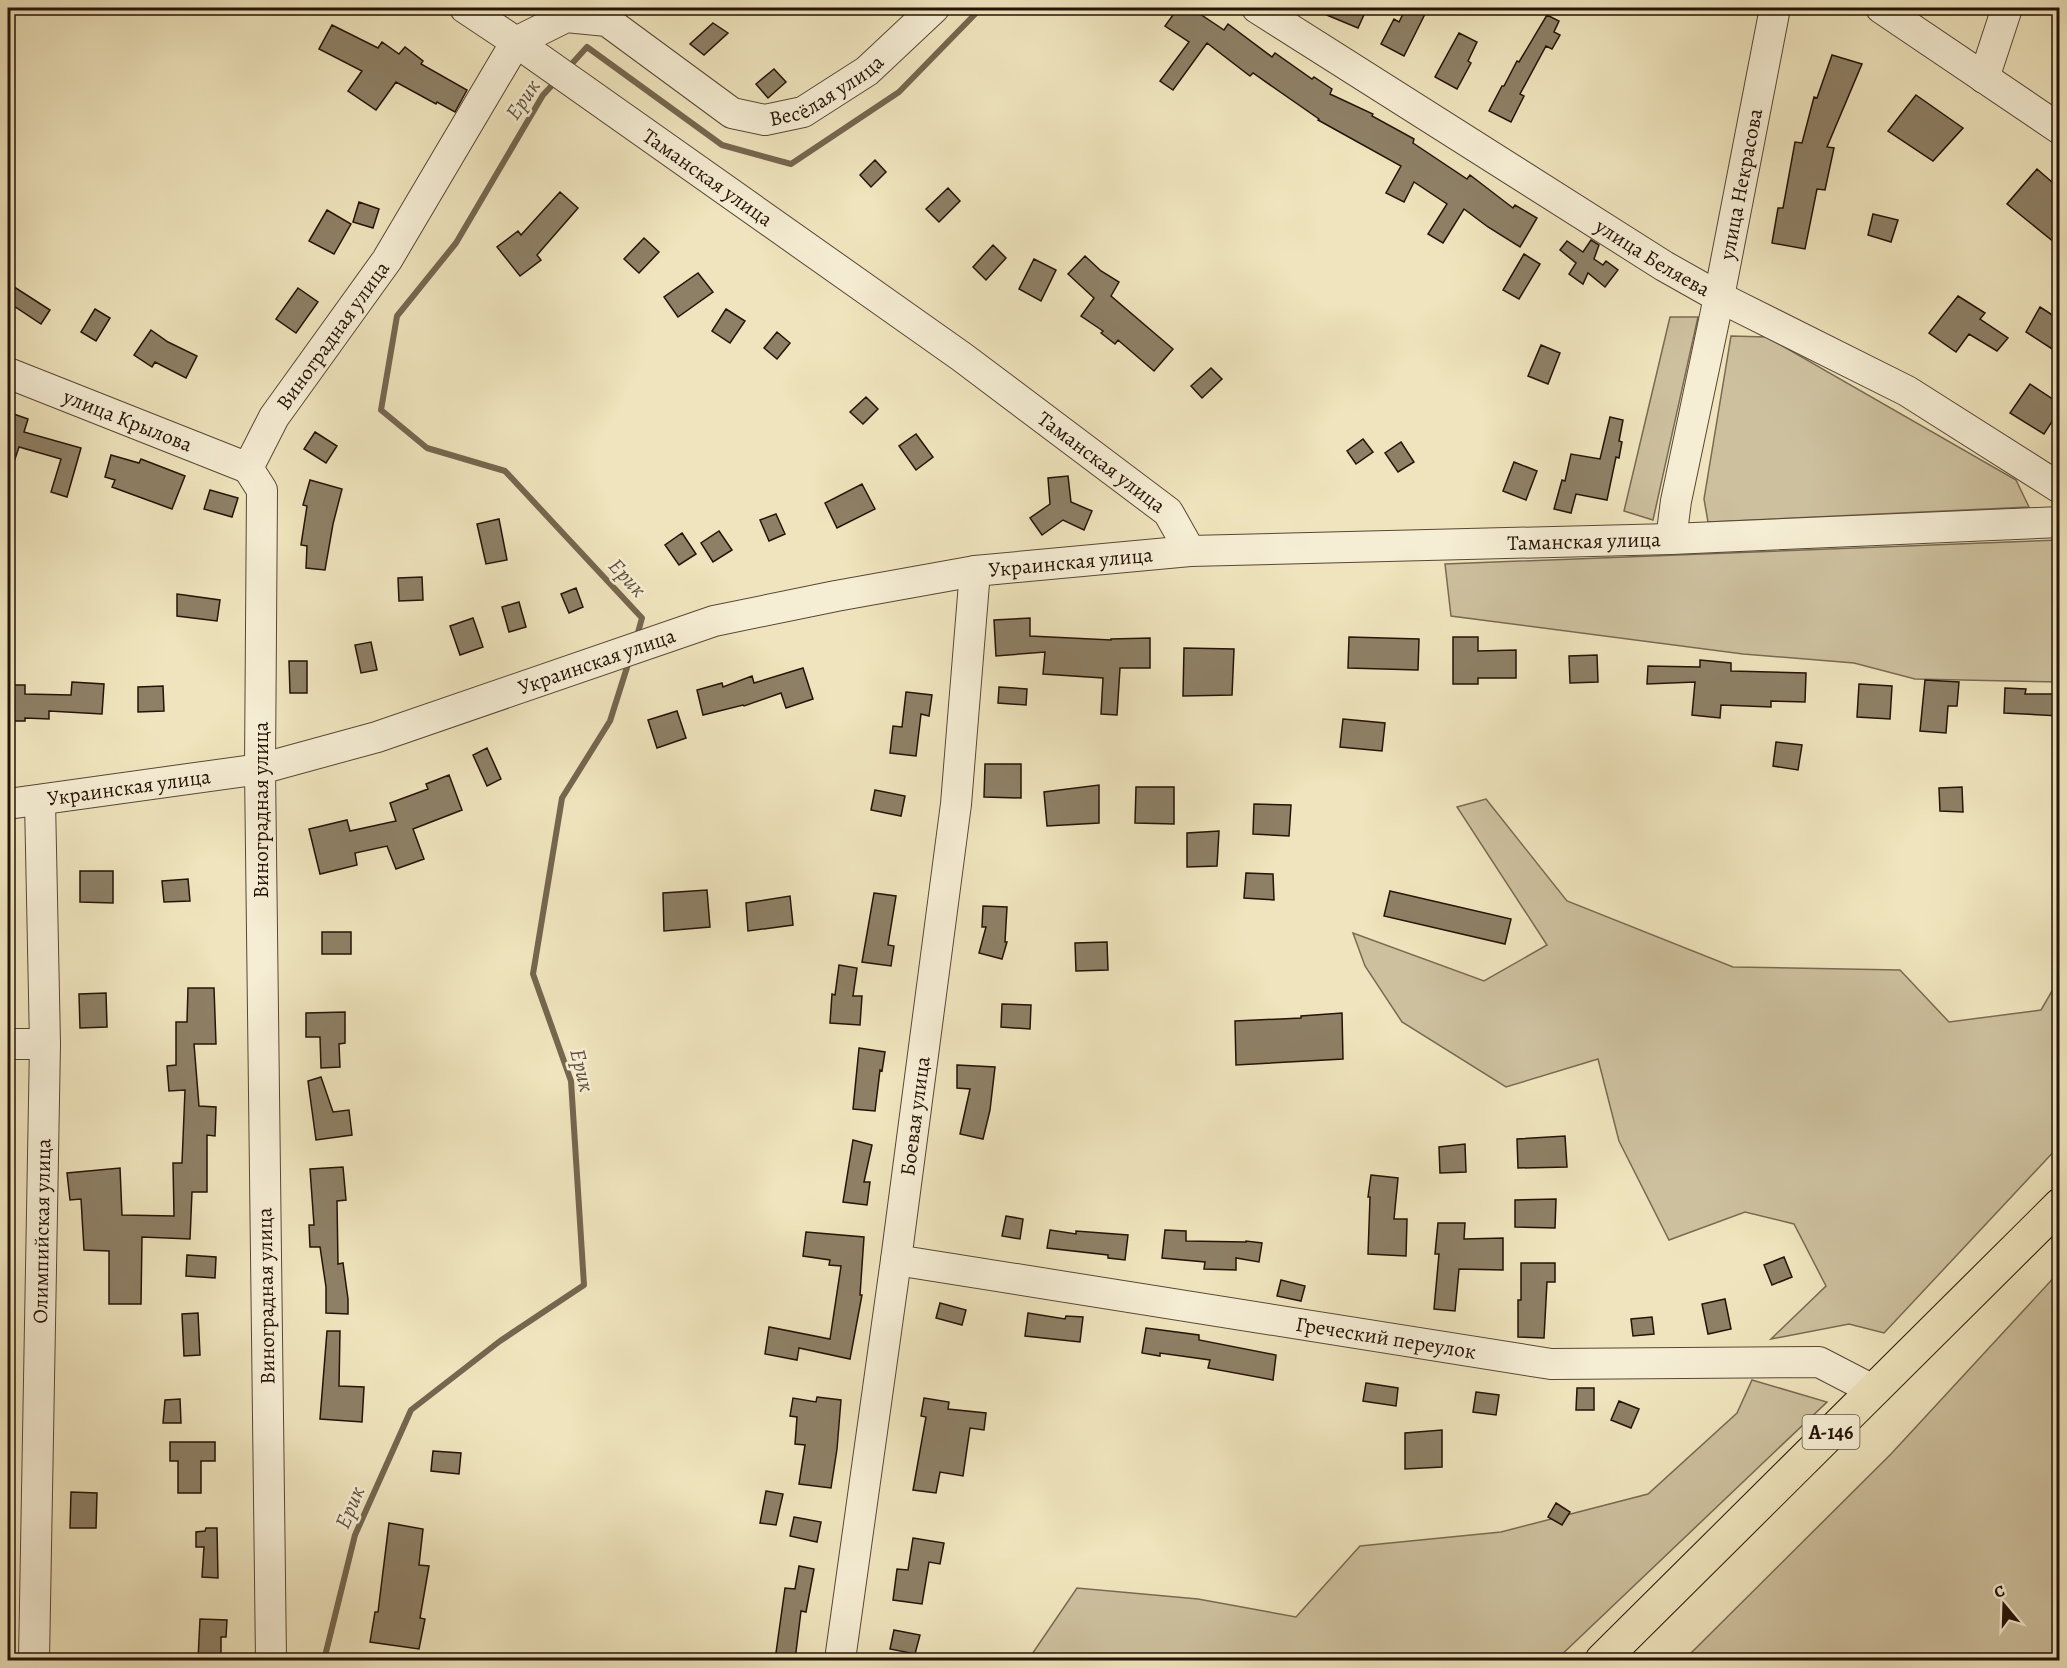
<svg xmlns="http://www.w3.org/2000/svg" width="2067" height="1668" viewBox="0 0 2067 1668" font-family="Alegreya,serif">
  <rect width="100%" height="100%" fill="#efe4bd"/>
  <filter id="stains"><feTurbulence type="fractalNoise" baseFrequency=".00333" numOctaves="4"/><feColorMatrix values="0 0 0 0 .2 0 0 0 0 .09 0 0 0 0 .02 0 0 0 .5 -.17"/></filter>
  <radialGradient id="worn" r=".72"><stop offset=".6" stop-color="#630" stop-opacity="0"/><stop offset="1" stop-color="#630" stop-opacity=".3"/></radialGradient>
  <path fill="#cdc09e" stroke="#796a52" stroke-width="1.5" d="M 1670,317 L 1698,317 L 1653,520 L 1624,511 Z
    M 1731,336 L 1767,337 L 2016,480 L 2029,507 L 1708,522 L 1704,499 Z
    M 2059,540 L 2059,682 L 1915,679 L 1854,663 L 1743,654 L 1451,616 L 1445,564 Z
    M 1486,799 L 1567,901 L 1733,967 L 1900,970 L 1949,1022 L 2041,1010 L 2059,979 L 2059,1146 L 1884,1333 L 1849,1324 L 1771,1339 L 1826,1286 L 1794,1224 L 1745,1212 L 1669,1240 L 1619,1141 L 1598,1059 L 1506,1087 L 1402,1022 L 1365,966 L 1353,933 L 1484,981 L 1547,945 L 1457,807 Z
    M 2059,1272 L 2059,1660 L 1684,1660 L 1891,1454 Z
    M 1752,1380 L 1827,1402 L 1556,1660 L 1028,1660 L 1077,1588 L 1198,1599 L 1296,1617 L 1360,1546 L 1501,1532 L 1648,1494 L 1737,1413 Z"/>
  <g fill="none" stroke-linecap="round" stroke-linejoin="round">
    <path stroke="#75664f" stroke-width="6" d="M 568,68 L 587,47 L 722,145 L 791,164 L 899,92 L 981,8
      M 557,80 L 543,95 L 456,243 L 397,316 L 381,410 L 427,448 L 505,471 L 642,618 L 637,636
      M 324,1660 L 355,1535 L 411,1410 L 500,1341 L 584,1285 L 571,1081 L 533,974 L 562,798 L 610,721 L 629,661"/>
  </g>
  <path fill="#8e8066" stroke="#251307" stroke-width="1.5" d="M 1178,8 L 1191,8 L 1224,30 L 1228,24 L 1272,57 L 1275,53 L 1312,79 L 1314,77 L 1332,89 L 1330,94 L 1373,114 L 1372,116 L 1414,139 L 1413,143 L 1467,179 L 1470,175 L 1513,208 L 1515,205 L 1537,218 L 1520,247 L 1488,227 L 1464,209 L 1443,243 L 1428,234 L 1447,204 L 1414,182 L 1404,202 L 1386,193 L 1401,166 L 1318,120 L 1319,119 L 1253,73 L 1250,76 L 1207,43 L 1173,90 L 1160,81 L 1189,42 L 1165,26 Z
    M 1310,8 L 1367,8 L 1358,28 Z
    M 1406,8 L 1428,8 L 1404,56 L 1381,44 L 1394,19 L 1399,22 Z
    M 1547,15 L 1559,21 L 1554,32 L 1560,35 L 1552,49 L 1546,46 L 1520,94 L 1524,96 L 1511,122 L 1489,111 L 1502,86 L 1504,86 L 1517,61 L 1519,62 Z
    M 713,23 L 728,33 L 704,55 L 690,44 Z
    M 332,25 L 378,48 L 382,42 L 399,54 L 405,47 L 423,61 L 421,64 L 467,90 L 455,112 L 437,102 L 436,104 L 396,82 L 376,110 L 348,91 L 362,71 L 319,49 Z
    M 1459,33 L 1477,42 L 1468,61 L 1471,63 L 1457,89 L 1435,77 Z
    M 1832,55 L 1862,64 L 1827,147 L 1834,148 L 1825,190 L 1817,189 L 1805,249 L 1772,243 L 1778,208 L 1783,208 L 1795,142 L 1802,143 L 1814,97 L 1817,98 Z
    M 774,69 L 786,82 L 768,98 L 756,84 Z
    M 1916,95 L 1963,128 L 1933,161 L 1888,131 Z
    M 875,160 L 886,172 L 871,187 L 860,175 Z
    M 2037,169 L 2060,189 L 2060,247 L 2007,204 Z
    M 948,188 L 960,201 L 939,222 L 926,209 Z
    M 560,192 L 578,208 L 537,255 L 541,260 L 520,276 L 497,247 L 518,231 L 521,235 Z
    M 359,202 L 379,209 L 373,228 L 353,222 Z
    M 327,210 L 351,224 L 334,254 L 309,241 Z
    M 1873,214 L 1898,220 L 1891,242 L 1868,235 Z
    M 644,238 L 659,252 L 639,273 L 624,259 Z
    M 1591,240 L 1599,245 L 1594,259 L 1603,265 L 1606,261 L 1618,270 L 1605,287 L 1588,273 L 1583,284 L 1569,274 L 1576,263 L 1560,250 L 1567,241 L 1583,252 Z
    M 993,245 L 1006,258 L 986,280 L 973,267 Z
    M 1524,254 L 1540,264 L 1519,299 L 1503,290 Z
    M 1085,256 L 1101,271 L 1119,282 L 1111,296 L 1173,349 L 1154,371 L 1118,340 L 1115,344 L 1101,333 L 1103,331 L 1081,316 L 1094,298 L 1068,274 Z
    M 1034,259 L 1056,270 L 1041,301 L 1019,289 Z
    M 698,273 L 713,292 L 678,317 L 664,297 Z
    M 8,283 L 50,310 L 41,324 L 8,302 Z
    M 298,288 L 318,302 L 296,333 L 276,319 Z
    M 1958,296 L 1985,313 L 1980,319 L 2008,338 L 1997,351 L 1969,334 L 1956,352 L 1929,333 Z
    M 2040,307 L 2060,320 L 2060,354 L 2026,332 Z
    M 95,309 L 110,318 L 96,341 L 81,332 Z
    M 726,309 L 745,321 L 730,343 L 712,331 Z
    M 151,330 L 168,342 L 197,356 L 186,378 L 155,362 L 152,367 L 134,355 Z
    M 777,332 L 790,343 L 777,359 L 764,348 Z
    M 1541,345 L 1560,353 L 1548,384 L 1528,376 Z
    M 1211,368 L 1222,379 L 1202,398 L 1191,386 Z
    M 2030,384 L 2060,404 L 2060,409 L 2044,434 L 2010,413 Z
    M 866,397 L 878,409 L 863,424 L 850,412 Z
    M 8,412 L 28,419 L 24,432 L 81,448 L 67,497 L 51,492 L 61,459 L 19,447 L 11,471 L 8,471 Z
    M 1610,417 L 1623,420 L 1619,441 L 1622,442 L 1619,458 L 1616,457 L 1607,500 L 1576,494 L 1571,513 L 1554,509 L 1562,480 L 1565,481 L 1571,454 L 1600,459 Z
    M 315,432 L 337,446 L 326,463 L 304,449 Z
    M 916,434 L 933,457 L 916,470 L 899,446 Z
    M 1363,439 L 1373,452 L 1356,464 L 1347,451 Z
    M 1401,442 L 1414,462 L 1398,472 L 1385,453 Z
    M 111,455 L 139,463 L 141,459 L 185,476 L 172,509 L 112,487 L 115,480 L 105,477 Z
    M 1514,462 L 1537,471 L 1526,500 L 1503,491 Z
    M 1068,476 L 1071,502 L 1092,511 L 1084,530 L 1063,520 L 1042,535 L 1030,518 L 1050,504 L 1048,478 Z
    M 310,480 L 342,489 L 333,524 L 325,570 L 306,568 L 307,546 L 301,545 L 307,506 L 303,505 Z
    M 862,484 L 875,509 L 837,528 L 825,503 Z
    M 210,490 L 238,498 L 232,517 L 204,509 Z
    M 776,514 L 785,534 L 769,541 L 760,520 Z
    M 499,519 L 507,560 L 486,564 L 477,524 Z
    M 719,531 L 732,550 L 713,562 L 701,543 Z
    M 682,533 L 696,554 L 679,565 L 665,545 Z
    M 422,577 L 423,600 L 399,601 L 398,578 Z
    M 576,588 L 583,607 L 569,613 L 561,594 Z
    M 177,594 L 220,600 L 217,621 L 177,616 Z
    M 519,602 L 526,627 L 509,632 L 502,607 Z
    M 473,618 L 483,647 L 460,655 L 450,626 Z
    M 1030,618 L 1030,636 L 1111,640 L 1111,639 L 1150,638 L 1150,668 L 1120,668 L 1117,715 L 1101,714 L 1103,678 L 1043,674 L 1045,652 L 996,656 L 994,620 Z
    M 1349,637 L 1419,639 L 1418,670 L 1348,668 Z
    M 1453,637 L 1478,637 L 1478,651 L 1516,650 L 1516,678 L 1478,678 L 1478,684 L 1453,684 Z
    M 371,642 L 377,670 L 361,673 L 355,645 Z
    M 1184,648 L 1234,649 L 1232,695 L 1183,696 Z
    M 1597,655 L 1598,682 L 1570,683 L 1569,656 Z
    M 1700,660 L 1731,663 L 1731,671 L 1806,673 L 1805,702 L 1771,701 L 1771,707 L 1721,705 L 1720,718 L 1692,715 L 1695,682 L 1647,684 L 1648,666 L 1700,667 Z
    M 289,661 L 307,661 L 307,693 L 290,693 Z
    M 803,668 L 813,699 L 786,708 L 781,693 L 744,706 L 743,705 L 703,715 L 697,690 L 722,683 L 723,687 L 752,676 L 754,683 Z
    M 1925,680 L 1959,682 L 1957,706 L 1948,706 L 1946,733 L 1920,731 Z
    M 72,682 L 104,684 L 102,714 L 49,711 L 49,719 L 25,718 L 25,721 L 8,721 L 8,685 L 25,685 L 25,694 L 71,695 Z
    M 1859,684 L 1892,686 L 1890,719 L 1857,717 Z
    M 163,686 L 164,711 L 138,712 L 138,687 Z
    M 999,687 L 1027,689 L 1026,705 L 998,703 Z
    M 2005,688 L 2026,689 L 2025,694 L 2060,694 L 2060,716 L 2004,713 Z
    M 906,692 L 932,695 L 929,716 L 921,714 L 916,756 L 890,753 L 893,726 L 902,727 Z
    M 677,711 L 686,738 L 657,748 L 648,720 Z
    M 1343,719 L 1385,723 L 1382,751 L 1340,747 Z
    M 1776,742 L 1802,745 L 1798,770 L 1773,766 Z
    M 487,748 L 501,779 L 487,786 L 473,755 Z
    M 985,764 L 1021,764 L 1021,798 L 984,797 Z
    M 449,775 L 462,810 L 413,829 L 424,859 L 396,869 L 387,846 L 355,853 L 357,865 L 320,874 L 309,829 L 347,820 L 350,831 L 396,821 L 390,803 L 428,789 L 426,784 Z
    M 1099,785 L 1099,823 L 1047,826 L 1044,792 Z
    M 1136,787 L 1174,787 L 1174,824 L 1135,823 Z
    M 1962,787 L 1963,812 L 1940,811 L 1939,788 Z
    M 875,790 L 905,796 L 901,816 L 871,810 Z
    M 1254,804 L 1291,805 L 1289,836 L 1253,834 Z
    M 1219,831 L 1217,866 L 1187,867 L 1187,833 Z
    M 80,871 L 113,871 L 113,903 L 80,902 Z
    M 1246,873 L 1273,874 L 1274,900 L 1244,898 Z
    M 188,879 L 190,901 L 164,902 L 162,881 Z
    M 707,890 L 710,927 L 664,931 L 663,893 Z
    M 1390,891 L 1511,919 L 1505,944 L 1384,916 Z
    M 874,893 L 896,896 L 888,945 L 894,946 L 891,966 L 862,962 Z
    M 790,896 L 793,925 L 748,931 L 746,903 Z
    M 983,906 L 1007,907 L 1005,942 L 1007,942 L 1002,959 L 979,953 L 986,927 L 982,927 Z
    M 322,932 L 351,932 L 351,954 L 322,954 Z
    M 1107,942 L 1108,970 L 1076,971 L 1075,943 Z
    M 839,965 L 857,968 L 853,996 L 862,996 L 860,1025 L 830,1023 L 832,994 L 835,995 Z
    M 188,988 L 214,988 L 216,1044 L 194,1044 L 199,1106 L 216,1107 L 215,1136 L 207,1135 L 207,1192 L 192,1192 L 190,1239 L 142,1237 L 141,1304 L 109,1304 L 109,1251 L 84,1250 L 81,1199 L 70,1200 L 67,1173 L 120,1168 L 122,1215 L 174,1216 L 173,1163 L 182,1163 L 185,1090 L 169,1091 L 167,1066 L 176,1065 L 176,1022 L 187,1022 Z
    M 106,993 L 107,1027 L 80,1028 L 79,994 Z
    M 1002,1004 L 1031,1005 L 1030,1029 L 1001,1027 Z
    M 345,1012 L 345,1043 L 339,1044 L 340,1067 L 321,1068 L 320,1037 L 306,1037 L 306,1013 Z
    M 1342,1013 L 1343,1059 L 1236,1065 L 1235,1021 L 1301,1018 L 1301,1016 Z
    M 859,1048 L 885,1052 L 882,1071 L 880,1070 L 875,1111 L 853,1109 Z
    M 957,1065 L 995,1067 L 990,1110 L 983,1139 L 960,1134 L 970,1089 L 957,1088 Z
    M 321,1077 L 333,1112 L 349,1110 L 352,1135 L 316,1140 L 308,1081 Z
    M 1565,1136 L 1567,1167 L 1518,1168 L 1517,1139 Z
    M 853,1140 L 872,1145 L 864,1182 L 870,1182 L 867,1205 L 843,1202 Z
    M 1465,1144 L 1466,1172 L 1440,1173 L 1439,1147 Z
    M 343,1167 L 346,1200 L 337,1201 L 338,1264 L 343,1263 L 348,1299 L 348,1314 L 326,1313 L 326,1287 L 320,1247 L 310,1247 L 309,1225 L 314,1225 L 310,1169 Z
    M 1371,1175 L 1398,1178 L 1394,1219 L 1407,1219 L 1406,1256 L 1368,1254 L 1370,1197 L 1368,1197 Z
    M 1556,1199 L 1555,1228 L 1515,1227 L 1515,1200 Z
    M 1006,1216 L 1023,1219 L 1020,1239 L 1002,1236 Z
    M 1438,1223 L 1465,1223 L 1464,1239 L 1503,1238 L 1503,1270 L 1459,1269 L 1455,1311 L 1434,1309 L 1439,1254 L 1435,1254 Z
    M 1050,1230 L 1076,1234 L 1076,1231 L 1128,1235 L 1125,1260 L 1108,1258 L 1108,1255 L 1047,1248 Z
    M 1165,1230 L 1186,1231 L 1186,1241 L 1246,1242 L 1246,1241 L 1262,1243 L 1259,1262 L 1236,1258 L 1236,1270 L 1204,1269 L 1205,1262 L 1162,1258 Z
    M 806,1232 L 864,1237 L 860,1295 L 862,1295 L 850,1359 L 799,1348 L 797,1360 L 765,1354 L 769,1327 L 830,1339 L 841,1266 L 829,1265 L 830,1260 L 803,1256 Z
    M 187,1255 L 216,1257 L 215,1278 L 186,1276 Z
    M 1784,1257 L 1792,1277 L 1772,1285 L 1764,1265 Z
    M 1521,1263 L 1555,1263 L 1555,1282 L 1547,1282 L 1544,1338 L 1518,1337 L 1518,1300 L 1521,1300 Z
    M 1281,1280 L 1305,1286 L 1301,1301 L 1277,1296 Z
    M 1725,1299 L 1731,1329 L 1708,1334 L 1702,1304 Z
    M 940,1303 L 966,1310 L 962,1325 L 936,1318 Z
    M 198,1313 L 200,1355 L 184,1356 L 182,1314 Z
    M 1028,1313 L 1065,1319 L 1066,1316 L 1083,1317 L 1080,1342 L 1025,1336 Z
    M 1652,1317 L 1654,1334 L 1633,1336 L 1631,1319 Z
    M 1146,1328 L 1199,1335 L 1199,1340 L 1276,1355 L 1273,1380 L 1208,1368 L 1210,1360 L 1160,1353 L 1160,1356 L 1142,1353 Z
    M 327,1331 L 340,1331 L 339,1386 L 364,1387 L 362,1422 L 320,1419 Z
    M 1366,1383 L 1398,1388 L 1396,1406 L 1363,1401 Z
    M 1577,1388 L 1594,1388 L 1594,1410 L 1576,1410 Z
    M 1476,1392 L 1499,1395 L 1496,1415 L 1473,1412 Z
    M 817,1397 L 841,1400 L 837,1449 L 831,1488 L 799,1484 L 805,1445 L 795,1444 L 797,1417 L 790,1416 L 793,1398 L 816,1402 Z
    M 924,1398 L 949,1402 L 948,1409 L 986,1413 L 984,1430 L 970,1428 L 963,1476 L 940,1472 L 936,1493 L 913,1490 L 926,1417 L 921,1416 Z
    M 180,1399 L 181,1423 L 163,1423 L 165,1400 Z
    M 1619,1401 L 1639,1409 L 1631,1428 L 1611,1420 Z
    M 1442,1430 L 1442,1467 L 1405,1469 L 1405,1433 Z
    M 170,1442 L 215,1442 L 215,1461 L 201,1461 L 201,1493 L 178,1493 L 178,1461 L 170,1461 Z
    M 433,1451 L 461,1453 L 459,1474 L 431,1471 Z
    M 766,1491 L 783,1494 L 776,1525 L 760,1523 Z
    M 71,1492 L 97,1493 L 96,1528 L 70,1528 Z
    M 1556,1503 L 1570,1512 L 1562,1525 L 1548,1517 Z
    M 794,1517 L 821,1522 L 817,1542 L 790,1536 Z
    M 389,1523 L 423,1529 L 419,1565 L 429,1566 L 420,1618 L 425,1619 L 419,1649 L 370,1642 L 375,1612 L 378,1612 Z
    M 206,1528 L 217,1528 L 218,1578 L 202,1577 L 204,1547 L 196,1547 L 196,1532 L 205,1531 Z
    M 913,1538 L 944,1543 L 940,1564 L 929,1562 L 922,1604 L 893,1600 L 897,1569 L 908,1570 Z
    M 799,1566 L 814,1569 L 806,1612 L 801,1611 L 795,1660 L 775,1660 L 785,1588 L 795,1589 Z
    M 200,1619 L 227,1620 L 226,1637 L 221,1637 L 221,1660 L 198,1660 Z
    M 894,1630 L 920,1635 L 915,1654 L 890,1649 Z"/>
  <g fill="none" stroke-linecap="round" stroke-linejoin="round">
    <defs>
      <g id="minor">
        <path id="s1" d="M 465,8 L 516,42 L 962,357 L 1168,512 L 1190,551"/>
        <path id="s2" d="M 1257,8 L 1664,266 L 1719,297 L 1907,391 L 2060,488"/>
        <path d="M 1881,8 L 2060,129"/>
        <path d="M 1984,78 L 2007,8"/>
        <path id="s3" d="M 8,373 L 248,468"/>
        <path id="s4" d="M 1671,539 L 1676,501 L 1719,297 L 1775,8"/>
        <path id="s5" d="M 8,804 L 260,769 L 377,737 L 714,621 L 836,596 L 975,571 L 1190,551 L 1671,539 L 2060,522"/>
        <path d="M 8,1044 L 45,1044"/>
        <path id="s6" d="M 896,1260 L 1551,1364 L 1819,1362 L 1873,1390"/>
        <path id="s7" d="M 34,1660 L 45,1044 L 40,801"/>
        <path id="s8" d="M 271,1660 L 260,769 L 262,490 L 248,468 L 274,417 L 387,260 L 516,42 L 566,17 L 607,21 L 732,113 L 765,120 L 803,112 L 867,71 L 934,8"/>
        <path id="s9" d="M 840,1660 L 896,1260 L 956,804 L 975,571"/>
      </g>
      <path id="highway" d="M 1602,1660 L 2060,1205"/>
    </defs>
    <use href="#minor" stroke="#584734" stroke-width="32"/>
    <use href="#highway" stroke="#251307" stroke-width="35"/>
    <use href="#minor" stroke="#f5edd4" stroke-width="30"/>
    <use href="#highway" stroke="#efe4bd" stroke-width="33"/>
  </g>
  <g text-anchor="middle" stroke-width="5" stroke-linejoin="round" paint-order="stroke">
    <rect fill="#f5edd4" stroke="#635444" stroke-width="1.5" x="1802.5" y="1415" width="57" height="34" rx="4.5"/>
    <g font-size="20" font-weight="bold" fill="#251307">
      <text x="1831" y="1439">А-146</text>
    </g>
    <g font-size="21" fill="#251307" stroke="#f5edd4">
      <text dy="7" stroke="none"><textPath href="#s8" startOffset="2055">Весёлая улица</textPath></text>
      <text dy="7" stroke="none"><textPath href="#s1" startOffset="296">Таманская улица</textPath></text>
      <text dy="7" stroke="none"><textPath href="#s4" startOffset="362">улица Некрасова</textPath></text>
      <text dy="7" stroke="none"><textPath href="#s2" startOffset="468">улица Беляева</textPath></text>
      <text dy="7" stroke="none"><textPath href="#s8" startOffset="1354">Виноградная улица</textPath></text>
      <text dy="7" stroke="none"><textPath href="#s3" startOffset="129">улица Крылова</textPath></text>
      <text dy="7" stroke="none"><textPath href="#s1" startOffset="782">Таманская улица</textPath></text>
      <text dy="7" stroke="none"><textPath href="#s5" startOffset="1608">Таманская улица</textPath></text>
      <text dy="7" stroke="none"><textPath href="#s5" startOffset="1094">Украинская улица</textPath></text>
      <text dy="7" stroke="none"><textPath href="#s5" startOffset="608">Украинская улица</textPath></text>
      <text dy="7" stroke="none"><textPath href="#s5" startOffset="122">Украинская улица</textPath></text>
      <text transform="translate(261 810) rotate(-90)" y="7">Виноградная улица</text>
      <text dy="7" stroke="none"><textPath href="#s9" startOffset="549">Боевая улица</textPath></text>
      <text dy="7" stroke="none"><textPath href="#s7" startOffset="429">Олимпийская улица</textPath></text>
      <text transform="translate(266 1296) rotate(-91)" y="7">Виноградная улица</text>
      <text dy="7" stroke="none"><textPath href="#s6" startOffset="496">Греческий переулок</textPath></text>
    </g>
    <g font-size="22" font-style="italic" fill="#61513d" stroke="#f5edd4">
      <text transform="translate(522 99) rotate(-56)" y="8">Ерик</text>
      <text transform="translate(628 577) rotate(47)" y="8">Ерик</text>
      <text transform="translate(583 1070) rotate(76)" y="8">Ерик</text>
      <text transform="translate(349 1507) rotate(-67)" y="8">Ерик</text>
    </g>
  </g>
  <rect width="2067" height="1668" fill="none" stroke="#efe4bd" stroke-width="30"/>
  <rect x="9" y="9" width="2049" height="1650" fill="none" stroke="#251307" stroke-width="3"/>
  <rect x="15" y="15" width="2037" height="1638" fill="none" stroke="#251307" stroke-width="1.5"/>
  <g transform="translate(2004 1605) rotate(341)" stroke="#f5edd4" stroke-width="4.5" paint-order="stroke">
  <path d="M0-4.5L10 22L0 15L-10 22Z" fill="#251307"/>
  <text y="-9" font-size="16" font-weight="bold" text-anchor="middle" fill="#251307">С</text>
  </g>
  <rect width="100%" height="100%" filter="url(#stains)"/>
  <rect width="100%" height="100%" fill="url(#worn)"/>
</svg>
